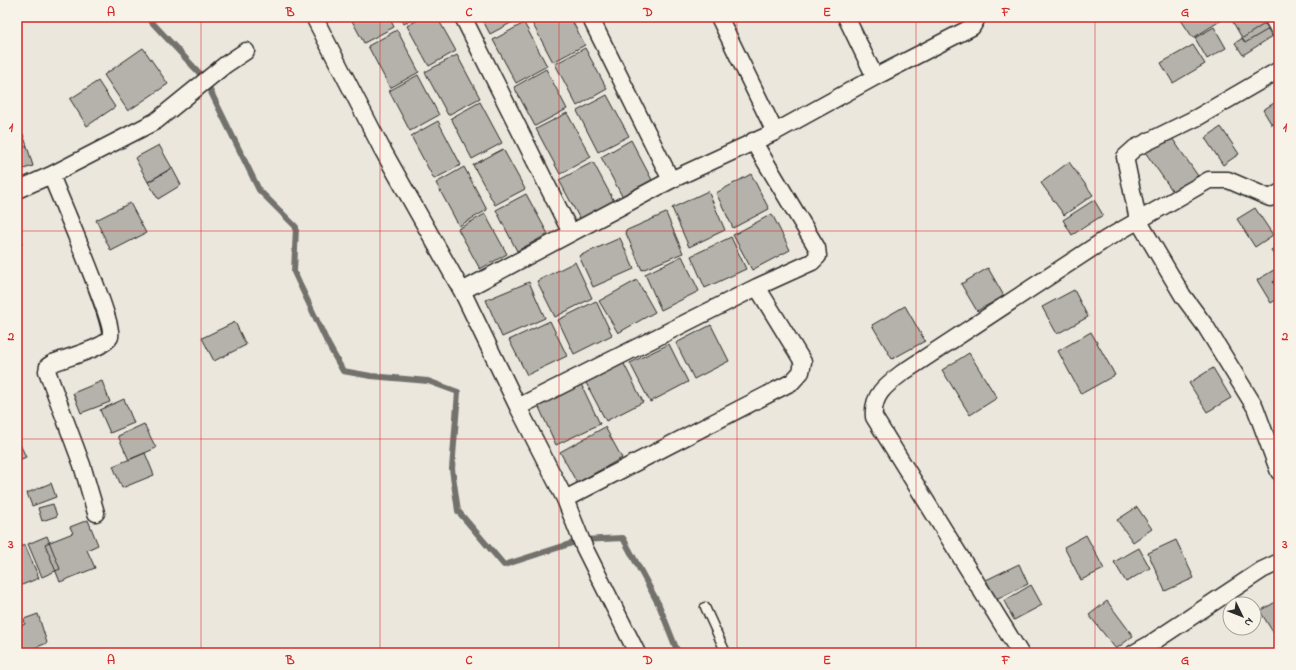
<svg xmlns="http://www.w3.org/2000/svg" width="1296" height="670" viewBox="0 0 1296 670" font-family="'Indie Flower',sans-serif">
  <rect width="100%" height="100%" fill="#ebe7dd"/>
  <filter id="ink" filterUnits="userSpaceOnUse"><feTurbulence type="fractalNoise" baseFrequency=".025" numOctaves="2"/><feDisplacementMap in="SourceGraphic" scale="8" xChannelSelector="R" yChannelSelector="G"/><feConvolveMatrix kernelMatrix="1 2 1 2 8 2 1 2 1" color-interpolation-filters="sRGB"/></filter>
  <g filter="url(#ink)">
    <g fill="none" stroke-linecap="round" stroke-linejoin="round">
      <path stroke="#72716c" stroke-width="6" d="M 147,17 L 204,78 L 259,190 L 296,227 L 294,272 L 328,344 L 343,371 L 371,376 L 428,381 L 458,392 L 452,469 L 458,511 L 504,565 L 582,540 L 623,538 L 659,605 L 678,653"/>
    </g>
    <path fill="#b5b2ab" stroke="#2b2b2b" d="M 350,17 L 389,17 L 394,27 L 364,43 Z
      M 400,17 L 416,17 L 404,24 Z
      M 423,17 L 437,17 L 456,51 L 429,66 L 407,26 Z
      M 481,17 L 522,17 L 490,34 Z
      M 533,17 L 570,17 L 585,45 L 553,62 L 530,19 Z
      M 1179,17 L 1224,17 L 1225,18 L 1193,38 Z
      M 1230,17 L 1267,17 L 1272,27 L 1245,43 Z
      M 1269,21 L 1276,34 L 1243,55 L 1235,43 Z
      M 524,23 L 547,66 L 516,83 L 493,40 Z
      M 1214,27 L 1226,48 L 1207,59 L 1195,38 Z
      M 397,30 L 419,72 L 390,88 L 368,46 Z
      M 1193,45 L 1205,64 L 1173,83 L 1161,63 Z
      M 143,48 L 168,84 L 128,111 L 104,75 Z
      M 585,48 L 607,89 L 577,106 L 555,64 Z
      M 457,55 L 480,98 L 448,115 L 425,72 Z
      M 546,69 L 567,109 L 535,126 L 514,87 Z
      M 418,75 L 439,115 L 410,131 L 389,91 Z
      M 98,81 L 115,107 L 87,126 L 70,99 Z
      M 607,95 L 629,136 L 598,152 L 577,111 Z
      M 1279,100 L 1279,121 L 1272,125 L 1263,110 Z
      M 480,102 L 502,143 L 472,159 L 451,118 Z
      M 567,113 L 591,157 L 560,174 L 536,129 Z
      M 438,121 L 461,165 L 434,179 L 411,136 Z
      M 1221,127 L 1239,154 L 1223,165 L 1205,138 Z
      M 23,134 L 27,146 L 17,149 L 17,136 Z
      M 1170,135 L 1198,176 L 1174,193 L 1145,152 Z
      M 631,140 L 652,180 L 622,196 L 601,157 Z
      M 159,145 L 172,168 L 148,182 L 135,158 Z
      M 27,146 L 33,166 L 17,171 L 17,149 Z
      M 503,149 L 525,189 L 495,205 L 473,165 Z
      M 593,162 L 616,205 L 582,223 L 559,180 Z
      M 1069,162 L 1093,195 L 1064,215 L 1041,183 Z
      M 464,167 L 487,210 L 459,226 L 436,183 Z
      M 172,168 L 181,185 L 158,199 L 148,182 Z
      M 751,174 L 769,209 L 733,228 L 716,193 Z
      M 708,191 L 725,230 L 689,247 L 672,208 Z
      M 526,194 L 548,234 L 517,251 L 496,210 Z
      M 1094,200 L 1103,215 L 1072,235 L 1063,220 Z
      M 130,203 L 146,233 L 111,251 L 96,220 Z
      M 1255,208 L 1273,235 L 1255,247 L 1237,219 Z
      M 666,213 L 683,253 L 642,270 L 625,231 Z
      M 485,214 L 507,254 L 480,269 L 458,229 Z
      M 772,214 L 790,250 L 752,270 L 733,235 Z
      M 17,231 L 22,244 L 17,246 Z
      M 731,237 L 746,269 L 705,288 L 691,256 Z
      M 620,238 L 634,269 L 593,287 L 579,256 Z
      M 1279,246 L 1279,265 L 1271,250 Z
      M 682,256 L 699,291 L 661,310 L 645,274 Z
      M 575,262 L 592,298 L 555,317 L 537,281 Z
      M 1279,267 L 1279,298 L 1271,303 L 1257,280 Z
      M 988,268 L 1004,296 L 977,311 L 961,284 Z
      M 1279,279 L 1279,292 L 1273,282 Z
      M 637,280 L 655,312 L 618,333 L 599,301 Z
      M 529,282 L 545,318 L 502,337 L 486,300 Z
      M 1074,290 L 1088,317 L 1057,334 L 1042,307 Z
      M 596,301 L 612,335 L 574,354 L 558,320 Z
      M 905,306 L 925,341 L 892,359 L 872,325 Z
      M 550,321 L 567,356 L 527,375 L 509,340 Z
      M 235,322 L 246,345 L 214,361 L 202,338 Z
      M 711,325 L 729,361 L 694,379 L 676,343 Z
      M 1091,332 L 1115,375 L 1081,394 L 1058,351 Z
      M 669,344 L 688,382 L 650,402 L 630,363 Z
      M 969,353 L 997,398 L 970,415 L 942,370 Z
      M 623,362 L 643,402 L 606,421 L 585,381 Z
      M 1213,368 L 1231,398 L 1207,412 L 1189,383 Z
      M 102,381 L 110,402 L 81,413 L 73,393 Z
      M 581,384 L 600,424 L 556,445 L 538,405 Z
      M 124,399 L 134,423 L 110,433 L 100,410 Z
      M 144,424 L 156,448 L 129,460 L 118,436 Z
      M 605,427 L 622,458 L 577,483 L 560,452 Z
      M 17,438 L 26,457 L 17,461 Z
      M 145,453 L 154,475 L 122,488 L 113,466 Z
      M 51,483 L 56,497 L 32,506 L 27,493 Z
      M 53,504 L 57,516 L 42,521 L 38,508 Z
      M 1137,507 L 1152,529 L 1133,542 L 1117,520 Z
      M 88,520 L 98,545 L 87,550 L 95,568 L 60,582 L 45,544 L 73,533 L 70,527 Z
      M 1086,535 L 1104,569 L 1081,580 L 1064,547 Z
      M 47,536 L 60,569 L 42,577 L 28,544 Z
      M 1176,540 L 1194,578 L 1165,591 L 1148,553 Z
      M 25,545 L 39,578 L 17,587 L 17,548 Z
      M 1139,548 L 1150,568 L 1126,582 L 1114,562 Z
      M 1019,564 L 1028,584 L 996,600 L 986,580 Z
      M 1031,585 L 1042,605 L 1014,620 L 1004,601 Z
      M 1279,600 L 1279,642 L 1260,611 Z
      M 1107,601 L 1133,636 L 1116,649 L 1089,615 Z
      M 38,614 L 47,643 L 22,653 L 17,653 L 17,627 L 25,624 L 24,619 Z"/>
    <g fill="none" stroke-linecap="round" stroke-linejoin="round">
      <defs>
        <path id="lane" d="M 705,607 L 726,653"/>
        <path id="street" d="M 314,17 L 381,147 L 462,291 L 518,407 L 565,499 L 584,547 L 637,653
          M 463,17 L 571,233
          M 590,17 L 671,180
          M 719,17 L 775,132
          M 846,17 L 875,77
          M 1272,17 L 1279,30
          M 1279,70 L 1198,117 L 1135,148 L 1125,157 L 1138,220 L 1183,296 L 1206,327 L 1255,407 L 1279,472
          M 51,175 C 59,196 116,325 110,337 C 105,348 65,358 53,363 L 48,366 L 47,371 L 82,465 L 96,513
          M 17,190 L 51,175 L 156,121 L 225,65 L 246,51
          M 462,291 L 671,180 L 775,132 L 875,77 L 972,27 L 976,20 L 976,17
          M 518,407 L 757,287 L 812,262 L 818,256 L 817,248 L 753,141
          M 565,499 L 792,382 L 801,372 L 803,362 L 757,287
          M 1020,653 L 874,417 C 872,395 886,385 902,373 L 1106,239 L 1209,180 L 1228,180 L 1270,198 L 1279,193
          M 1134,653 L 1150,644 L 1262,570 L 1279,562"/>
      </defs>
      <use href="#lane" stroke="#2b2b2b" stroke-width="11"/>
      <use href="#street" stroke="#2b2b2b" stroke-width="19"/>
      <use href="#lane" stroke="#f7f3e8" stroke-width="8"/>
      <use href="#street" stroke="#f7f3e8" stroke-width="16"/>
    </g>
  </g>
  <path fill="none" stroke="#d62828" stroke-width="1" stroke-opacity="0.55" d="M 201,17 L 201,653M 380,17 L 380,653M 559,17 L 559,653M 737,17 L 737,653M 916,17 L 916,653M 1095,17 L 1095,653M 17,231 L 1279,231M 17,439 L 1279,439"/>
  <rect width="1296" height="670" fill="none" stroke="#f7f3e8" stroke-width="44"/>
  <g transform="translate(1242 616) rotate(133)"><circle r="19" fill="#f7f3e8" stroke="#a5a39c"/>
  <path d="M0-3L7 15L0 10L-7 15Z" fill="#2b2b2b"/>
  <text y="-6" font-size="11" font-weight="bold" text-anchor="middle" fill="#2b2b2b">N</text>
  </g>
  <rect x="22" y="22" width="1252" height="626" fill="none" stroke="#d62828" stroke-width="1.5"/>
  <g font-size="13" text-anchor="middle" font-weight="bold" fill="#d62828">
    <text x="111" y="16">A</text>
    <text x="290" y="16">B</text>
    <text x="469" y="16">C</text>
    <text x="648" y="16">D</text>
    <text x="827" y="16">E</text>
    <text x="1006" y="16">F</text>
    <text x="1185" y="16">G</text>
    <text x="11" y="131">1</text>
    <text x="1285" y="131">1</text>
    <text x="11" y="340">2</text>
    <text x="1285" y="340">2</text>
    <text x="11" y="548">3</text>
    <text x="1285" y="548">3</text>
    <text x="111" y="664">A</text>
    <text x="290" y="664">B</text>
    <text x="469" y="664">C</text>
    <text x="648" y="664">D</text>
    <text x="827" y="664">E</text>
    <text x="1006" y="664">F</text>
    <text x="1185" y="664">G</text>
  </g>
</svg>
